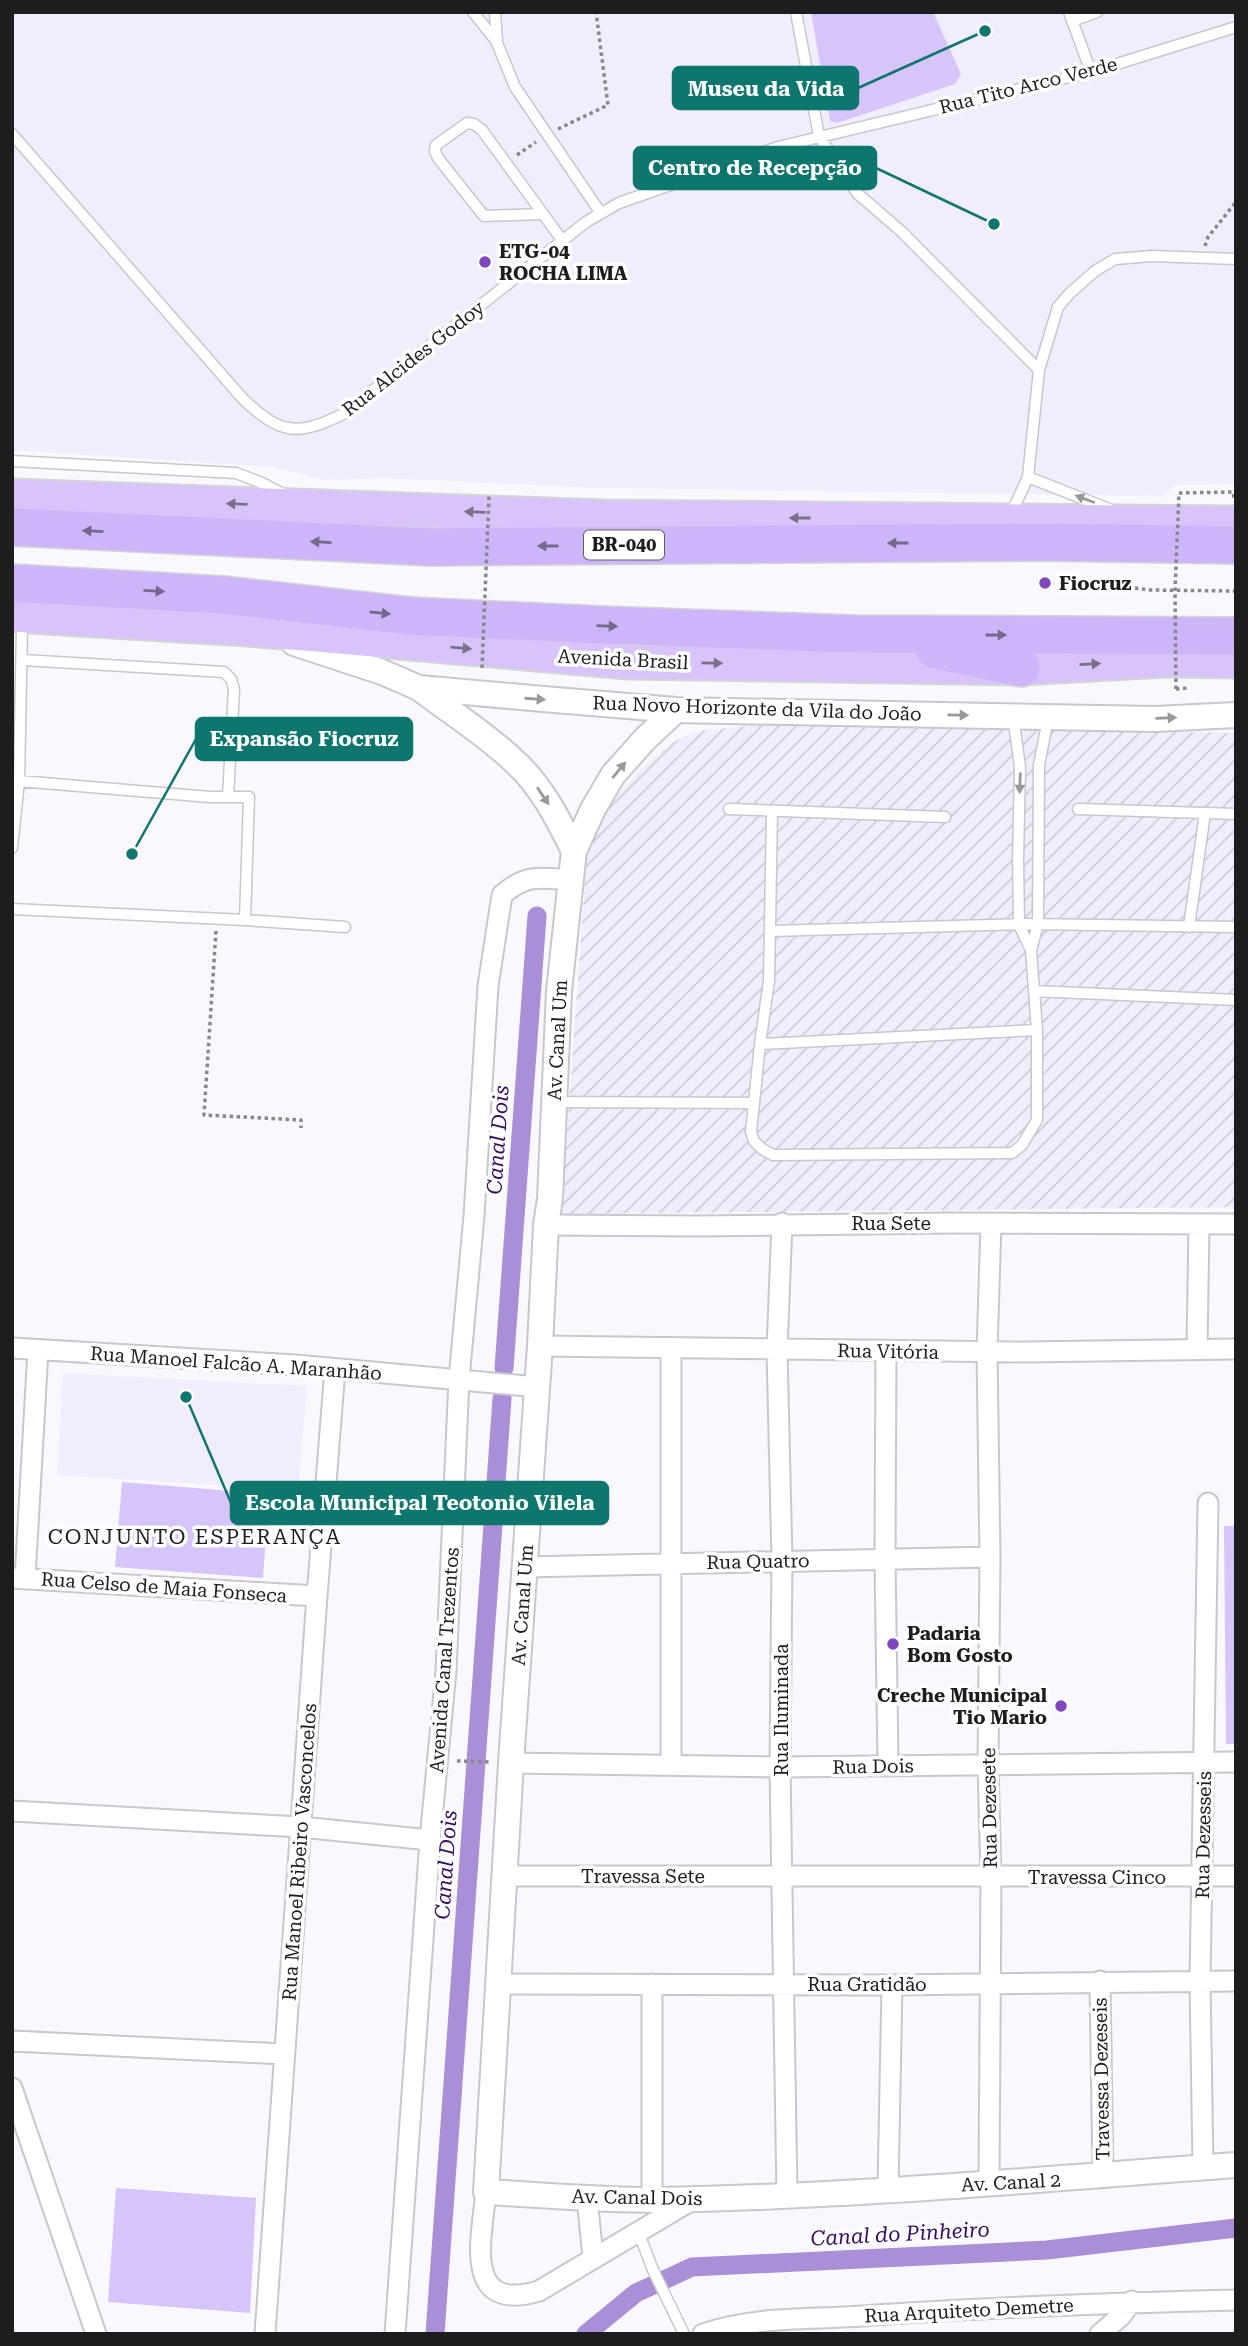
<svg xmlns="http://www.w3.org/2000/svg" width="1248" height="2346" viewBox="0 0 1248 2346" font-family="'Roboto Serif',serif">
  <defs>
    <pattern id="industrial-furrows" width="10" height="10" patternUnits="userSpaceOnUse" patternTransform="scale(1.75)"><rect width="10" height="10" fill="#f2edfc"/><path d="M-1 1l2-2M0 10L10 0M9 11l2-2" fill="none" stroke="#cfcbd8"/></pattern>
  </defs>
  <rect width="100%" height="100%" fill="#faf8fe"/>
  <path fill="#f2edfc" d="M 12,12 L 1236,12 L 1236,484 L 1175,485 L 1163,496 L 602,488 L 385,478 L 326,480 L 271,467 L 12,450 Z
    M 63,1373 L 307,1386 L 298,1490 L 57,1475 Z"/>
  <path fill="url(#industrial-furrows)" d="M 768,724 L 1236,733 L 1236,1207 L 561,1214 L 587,854 L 607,807 L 642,768 L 670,744 L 696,731 Z"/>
  <path fill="#d7c4f9" d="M 811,12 L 933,12 L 961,74 L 955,84 L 837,123 L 830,121 Z
    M 122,1482 L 269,1494 L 263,1578 L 115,1567 Z
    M 1224,1526 L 1236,1526 L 1236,1744 L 1226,1744 Z
    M 116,2188 L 256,2198 L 250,2313 L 108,2302 Z"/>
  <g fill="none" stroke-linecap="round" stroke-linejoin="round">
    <path stroke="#ab8fd6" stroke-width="19" d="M 504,1368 L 537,916
      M 435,2334 L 502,1399
      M 586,2334 L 636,2293 L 692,2267 L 1047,2250 L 1236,2228"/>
    <defs>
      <path id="service" d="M 473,12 L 497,42
        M 495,12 L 497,43 L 515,87 L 600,212
        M 796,12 L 819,136 L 858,194 L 902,232 L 1039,370
        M 1069,12 L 1091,72
        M 1072,21 L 1097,12
        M 12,134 L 243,399 C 280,434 297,437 343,414 L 586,222 L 619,203 L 778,147 L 1091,72 L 1236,27
        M 541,214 L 484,216 L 438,158 L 435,151 L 436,145 L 467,123 L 474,124 L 482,130 L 562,240
        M 12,461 L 236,473 L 262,483 L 283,494
        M 1028,477 L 1109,509
        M 1010,516 L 1028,477 L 1039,370 L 1058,307 L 1069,294 L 1095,271 L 1115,259 L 1152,256 L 1236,259
        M 1013,715 L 1020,767 L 1018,859 L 1019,925 L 1031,950
        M 19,781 L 210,797 L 228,797 L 234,689 L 231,679 L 224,672 L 23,660
        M 729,809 L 945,817
        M 1078,809 L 1236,814
        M 772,812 L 769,981 L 760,1044 L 751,1132 L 754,1141 L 762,1149 L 773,1155 L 1012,1153 L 1022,1145 L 1037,1120 L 1037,1030 L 1031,950 L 1038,924 L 1039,765 L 1048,719
        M 12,848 L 19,781 L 22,628
        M 12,909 L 245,920 L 249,797 L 228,797
        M 245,920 L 345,927
        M 1189,927 L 1205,813
        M 770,931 L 1029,924 L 1236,927
        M 1034,991 L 1236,1000
        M 760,1044 L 1037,1030
        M 555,1102 L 754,1103
        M 638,2231 L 653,2270 L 684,2334"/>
      <path id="minor" d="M 782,1223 L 777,1350 L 782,1560 L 780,1767 L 787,2196
        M 546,1225 L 699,1226 L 950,1223 L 1236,1224
        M 540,1346 L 1026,1352 L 1236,1349
        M 12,1348 L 296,1365 L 538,1387
        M 671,1348 L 671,1765
        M 1197,1349 L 1199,1224
        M 886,1351 L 885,1558 L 888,1765
        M 525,1567 L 990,1557
        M 12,1578 L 317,1596
        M 25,1579 L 38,1350
        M 511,1763 L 780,1767 L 1236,1762
        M 12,1811 L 301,1827 L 430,1840
        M 505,1876 L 1236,1876
        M 1100,1981 L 1103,2177
        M 499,1984 L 892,1985 L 1236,1981
        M 652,1984 L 652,2200
        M 12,2041 L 284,2054
        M 12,2088 L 96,2334
        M 1203,2167 L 1200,1981 L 1208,1503
        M 989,2183 L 991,1876 L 988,1765 L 990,1557 L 987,1352 L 991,1223
        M 888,2189 L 892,1985
        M 486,2192 C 481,2241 463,2313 539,2291 L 692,2200
        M 587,2197 L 593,2258
        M 265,2334 L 317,1596 L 335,1369
        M 395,2334 L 430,1840 L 446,1671 L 459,1379 L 474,1216 L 488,986 L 502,895 C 527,873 540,878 571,880
        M 703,2334 C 754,2316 810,2320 862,2316 C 987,2307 1111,2303 1236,2300
        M 1100,2334 L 1121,2316 L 1132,2301"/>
      <path id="tertiary" d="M 294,643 L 382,672 L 419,688 L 543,699 L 676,710 L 1155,719 L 1236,715
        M 419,688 C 450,712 486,734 514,761 C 541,785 558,819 574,851
        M 676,710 L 645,739 L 613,775 L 593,809 L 574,851 L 559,991 L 550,1199 L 546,1225 L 540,1346 L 511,1763 L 486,2192 C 542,2195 599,2200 655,2200 C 849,2197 1042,2179 1236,2165"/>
      <path id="trunk" d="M 12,496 L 604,517 L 1236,523
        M 12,615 L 247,629 L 628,662 L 1021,668 L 1165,660 L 1236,661"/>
      <path id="motorway" d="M 12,527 L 432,547 L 1039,542 L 1236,545
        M 12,583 L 223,595 L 411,616 L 602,625 L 855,634 L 1236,636
        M 935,650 L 1021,668"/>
    </defs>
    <use href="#service" stroke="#c9c6ce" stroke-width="13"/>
    <use href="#minor" stroke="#c9c6ce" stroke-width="23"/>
    <use href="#tertiary" stroke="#c9c6ce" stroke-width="28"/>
    <use href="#trunk" stroke="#d6d6d7" stroke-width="37"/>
    <use href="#motorway" stroke="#d6d6d7" stroke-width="40"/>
    <path stroke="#89878c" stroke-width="3.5" stroke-dasharray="3.5 3.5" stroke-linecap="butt" d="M 558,129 L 608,105 L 596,12
      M 517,155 L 536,142
      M 1205,246 L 1208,237 L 1236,202
      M 1179,493 L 1233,492 L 1234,498
      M 1128,587 L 1150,590 L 1236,591
      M 1176,689 L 1188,688
      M 216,931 L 204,1115 L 301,1120 L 301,1128
      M 457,1761 L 491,1762"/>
    <use href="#service" stroke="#fff" stroke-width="10"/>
    <use href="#minor" stroke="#fff" stroke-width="19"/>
    <use href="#tertiary" stroke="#fff" stroke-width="24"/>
    <use href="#trunk" stroke="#d8c3fa" stroke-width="33"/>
    <use href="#motorway" stroke="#ceb4f8" stroke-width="37"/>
    <path stroke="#89878c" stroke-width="3.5" stroke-dasharray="3.5 3.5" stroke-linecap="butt" d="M 482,668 L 489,496
      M 1176,689 L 1175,591 L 1179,493"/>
  </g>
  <defs><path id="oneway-solid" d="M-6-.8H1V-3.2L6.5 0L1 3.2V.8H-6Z" transform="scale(1.75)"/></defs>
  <g fill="#99999a">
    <use href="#oneway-solid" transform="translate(1085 499) rotate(-159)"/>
    <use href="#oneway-solid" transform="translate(535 699) rotate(4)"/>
    <use href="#oneway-solid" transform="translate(958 715) rotate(1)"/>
    <use href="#oneway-solid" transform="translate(1166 718) rotate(-2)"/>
    <use href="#oneway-solid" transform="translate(619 770) rotate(-51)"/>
    <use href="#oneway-solid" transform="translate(1020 783) rotate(92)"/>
    <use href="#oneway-solid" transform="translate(543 796) rotate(56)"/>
  </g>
  <g fill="#7a708c">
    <use href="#oneway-solid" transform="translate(237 504) rotate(-178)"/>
    <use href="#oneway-solid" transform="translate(475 512) rotate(-178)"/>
    <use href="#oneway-solid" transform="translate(800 518) rotate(-180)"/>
    <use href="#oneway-solid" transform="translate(461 648) rotate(5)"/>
    <use href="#oneway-solid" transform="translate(712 663) rotate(1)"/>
    <use href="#oneway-solid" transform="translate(1090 664) rotate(-3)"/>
  </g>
  <g fill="#76688c">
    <use href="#oneway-solid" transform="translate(93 531) rotate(-177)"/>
    <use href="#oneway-solid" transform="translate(321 542) rotate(-177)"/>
    <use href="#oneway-solid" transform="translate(898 543) rotate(180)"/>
    <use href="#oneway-solid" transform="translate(548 546) rotate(180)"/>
    <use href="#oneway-solid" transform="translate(154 591) rotate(3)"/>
    <use href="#oneway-solid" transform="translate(380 613) rotate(6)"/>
    <use href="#oneway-solid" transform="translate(607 626) rotate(2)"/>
    <use href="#oneway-solid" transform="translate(996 635)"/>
  </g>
  <g fill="#7e47be" stroke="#fff" stroke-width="2.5">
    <circle cx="485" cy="262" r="7"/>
    <circle cx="1045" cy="583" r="7"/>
    <circle cx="893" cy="1644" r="7"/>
    <circle cx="1061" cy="1706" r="7"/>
  </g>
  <g text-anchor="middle" stroke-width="7" stroke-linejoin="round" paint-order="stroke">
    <rect fill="#fff" stroke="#616062" stroke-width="2" x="584" y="530.5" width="80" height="29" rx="5"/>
    <g font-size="18" font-weight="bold" fill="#1d1c1f">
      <text x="624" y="551">BR-040</text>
    </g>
    <g font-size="19" fill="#1d1c1f" stroke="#fff">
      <text transform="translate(1028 85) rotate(-14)" y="7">Rua Tito Arco Verde</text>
      <text transform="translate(413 358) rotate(-38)" y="7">Rua Alcides Godoy</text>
      <text transform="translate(623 659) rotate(3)" y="7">Avenida Brasil</text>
      <text transform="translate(757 708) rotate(2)" y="7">Rua Novo Horizonte da Vila do João</text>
      <text transform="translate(557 1040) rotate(-87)" y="7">Av. Canal Um</text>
      <text x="891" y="1230">Rua Sete</text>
      <text transform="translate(888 1351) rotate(1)" y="7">Rua Vitória</text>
      <text transform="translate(236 1363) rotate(4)" y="7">Rua Manoel Falcão A. Maranhão</text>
      <text transform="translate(758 1561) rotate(-1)" y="7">Rua Quatro</text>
      <text transform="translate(164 1587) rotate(4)" y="7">Rua Celso de Maia Fonseca</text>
      <text transform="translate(522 1605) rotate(-86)" y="7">Av. Canal Um</text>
      <text transform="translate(444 1660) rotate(-86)" y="7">Avenida Canal Trezentos</text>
      <text transform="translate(781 1710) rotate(-90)" y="7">Rua Iluminada</text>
      <text transform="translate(873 1766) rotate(-1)" y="7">Rua Dois</text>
      <text transform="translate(989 1808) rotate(-91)" y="7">Rua Dezesete</text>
      <text transform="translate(1203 1835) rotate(-89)" y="7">Rua Dezesseis</text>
      <text transform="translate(299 1852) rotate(-86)" y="7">Rua Manoel Ribeiro Vasconcelos</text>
      <text x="643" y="1883">Travessa Sete</text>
      <text x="1097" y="1884">Travessa Cinco</text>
      <text x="867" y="1991">Rua Gratidão</text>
      <text transform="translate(1101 2079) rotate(-91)" y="7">Travessa Dezeseis</text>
      <text transform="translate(1011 2182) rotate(-3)" y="7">Av. Canal 2</text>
      <text transform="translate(637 2197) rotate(1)" y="7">Av. Canal Dois</text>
      <text transform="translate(969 2310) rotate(-3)" y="7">Rua Arquiteto Demetre</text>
    </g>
    <g font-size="19" font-weight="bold" fill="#1d1c1f" stroke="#fff" text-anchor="start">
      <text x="499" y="258">ETG-04<tspan x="499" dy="22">ROCHA LIMA</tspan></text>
      <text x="1059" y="590">Fiocruz</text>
      <text x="907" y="1640">Padaria<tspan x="907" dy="22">Bom Gosto</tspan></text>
      <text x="1047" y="1702" text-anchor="end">Creche Municipal<tspan x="1047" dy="22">Tio Mario</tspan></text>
    </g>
    <g font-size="21" font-style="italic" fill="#380c60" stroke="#fff">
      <text transform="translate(498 1140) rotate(-86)" y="7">Canal Dois</text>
      <text transform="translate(446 1865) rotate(-86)" y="7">Canal Dois</text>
      <text transform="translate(900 2234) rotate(-3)" y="7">Canal do Pinheiro</text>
    </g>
    <g font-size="21" letter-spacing="2" fill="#1d1c1f" stroke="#fff">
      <text x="195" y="1544">CONJUNTO ESPERANÇA</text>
    </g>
  </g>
  <path fill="none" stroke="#0f766e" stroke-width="2.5" d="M985 31L858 88M994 224L876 168M132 854L196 739M186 1397L231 1503"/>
  <g fill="#0f766e" stroke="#fff" stroke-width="2.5">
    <circle cx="985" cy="31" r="7"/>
    <circle cx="994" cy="224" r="7"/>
    <circle cx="132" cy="854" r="7"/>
    <circle cx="186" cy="1397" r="7"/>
  </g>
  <g fill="#0f766e" stroke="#0f766e" stroke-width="2.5">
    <rect x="673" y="67" width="185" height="42" rx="7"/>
    <rect x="634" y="147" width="242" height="42" rx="7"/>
    <rect x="196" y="718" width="216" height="42" rx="7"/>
    <rect x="231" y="1482" width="377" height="42" rx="7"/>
  </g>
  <g font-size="21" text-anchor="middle" font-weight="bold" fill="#fff">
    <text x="766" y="96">Museu da Vida</text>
    <text x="755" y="175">Centro de Recepção</text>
    <text x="304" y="746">Expansão Fiocruz</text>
    <text x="420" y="1510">Escola Municipal Teotonio Vilela</text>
  </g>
  <rect width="1248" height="2346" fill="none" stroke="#1d1c1f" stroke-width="28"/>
</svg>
